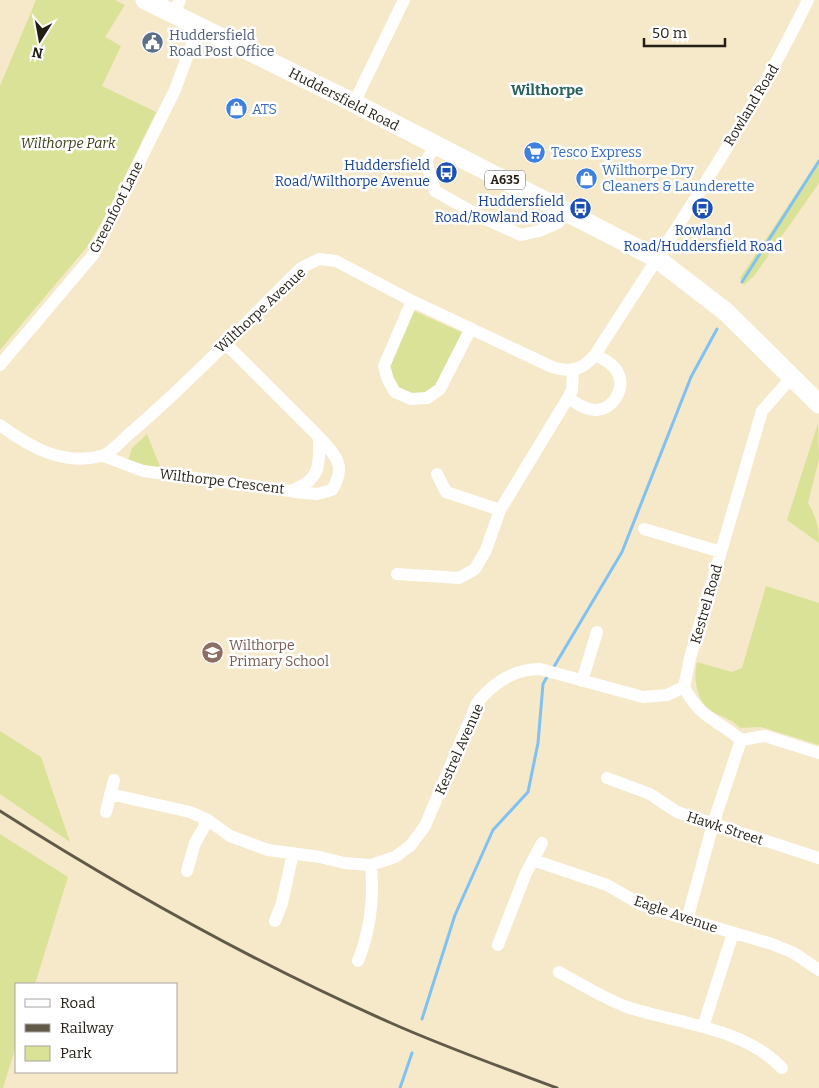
<svg xmlns="http://www.w3.org/2000/svg" width="819" height="1088" viewBox="0 0 819 1088" font-family="Bitter,serif">
  <rect width="100%" height="100%" fill="#f5e9ca"/>
  <path fill="#dae297" d="M 36,0 L 115,0 L 125,5 L 105,37 L 121,46 L 102,86 L 156,112 L 108,211 L 87,247 L 0,350 L 0,86 Z
    M 819,159 L 819,183 L 754,276 L 744,285 L 740,278 Z
    M 414,311 L 463,333 C 451,357 438,408 402,391 C 395,387 389,377 390,368 C 390,357 408,323 414,311 Z
    M 818,423 L 819,459 L 808,503 C 816,516 819,528 819,543 L 787,520 Z
    M 147,434 L 161,469 L 128,461 L 132,448 Z
    M 766,586 L 819,603 L 819,745 L 761,727 L 740,728 C 732,719 724,718 713,712 C 696,702 693,679 697,662 L 732,672 L 742,668 Z
    M 0,731 L 41,757 L 70,842 L 0,794 Z
    M 0,834 L 68,877 L 35,984 L 16,984 L 16,1046 L 3,1088 L 0,1088 Z"/>
  <g fill="none" stroke-linecap="round" stroke-linejoin="round">
    <path stroke="#80c1f4" stroke-width="3" d="M 742,282 L 819,161
      M 552,670 L 622,552 L 691,377 L 717,329
      M 422,1019 L 455,915 L 493,830 L 528,792 L 538,743 L 543,684 L 548,675
      M 400,1088 L 412,1053"/>
    <path stroke="#fff" stroke-width="12" d="M 174,14 L 180,0
      M 354,103 L 404,0
      M 435,146 L 426,161 L 435,191 L 483,218 L 521,235 L 539,231 L 558,223 L 565,210
      M 412,301 L 384,366 L 388,380 L 395,392 L 411,399 L 427,398 L 440,389 L 471,328
      M 0,365 L 93,255 L 175,90 L 198,27
      M 573,371 L 572,390 L 568,398 C 577,403 586,411 597,410 C 615,408 626,387 617,371 C 612,363 603,359 595,355
      M 792,377 L 762,411 L 690,658 L 684,687 C 700,719 717,719 741,740 L 765,736 L 819,753
      M 0,425 C 30,447 63,466 101,456 C 110,454 121,441 128,435 C 189,383 244,324 301,268 L 319,259 L 336,261 L 412,301 L 552,367 C 572,373 582,370 595,355 C 669,239 748,124 808,0
      M 103,456 L 143,471 L 290,491 C 320,481 320,466 319,437 L 225,343
      M 437,474 L 446,492 L 500,510
      M 294,492 L 317,494 L 332,490 C 347,465 336,456 319,437
      M 644,529 L 721,552
      M 397,574 L 459,578 L 475,569 L 486,550 L 500,510 L 568,398
      M 582,681 L 597,632
      M 607,778 L 650,794 L 677,812 L 819,858
      M 110,794 L 190,812 L 208,820 L 230,836 L 268,850 L 320,857 L 344,863 L 371,865 L 395,857 L 411,845 L 425,826 L 477,703 C 493,683 514,669 540,669 L 643,697 L 667,695 L 684,687
      M 106,812 L 114,780
      M 533,860 L 607,885 L 640,904 L 663,912 L 772,944 L 794,953 L 819,970
      M 187,871 L 195,843 L 208,820
      M 687,920 L 713,824 L 741,740
      M 275,921 L 282,903 L 293,853
      M 498,945 L 526,873 L 542,843
      M 358,961 C 371,929 374,899 371,865
      M 559,972 C 581,984 603,998 627,1007 C 678,1024 743,1027 782,1068
      M 703,1027 L 733,933"/>
    <path stroke="#fff" stroke-width="19" d="M 145,0 L 354,103 L 656,258 L 726,312 L 819,404"/>
    <path stroke="#615a49" stroke-width="3" d="M 0,811 C 126,891 255,963 391,1023 C 445,1047 501,1067 557,1088"/>
  </g>
  <defs>
    <symbol id="civic-disc" viewBox="-11 -11 22 22"><circle r="9.5" fill="#5c6f8a" stroke="#fff"/><path d="M-.6-6.5H3V-4.5H.6V-3L4-1V1h2V6H-6V1h2V-1L-.6-3ZM-1.2 2.5V6h2.4V2.5Z" fill="#fff"/></symbol>
    <symbol id="shop-disc" viewBox="-11 -11 22 22"><circle r="9.5" fill="#3f7fe0" stroke="#fff"/><path d="M-5-2.5h2.3a2.7 3.5 0 0 1 5.4 0H5L5.5 6h-11ZM-1.5-2.5h3a1.5 2.3 0 0 0-3 0Z" fill="#fff"/></symbol>
    <symbol id="supermarket-disc" viewBox="-11 -11 22 22"><circle r="9.5" fill="#3f7fe0" stroke="#fff"/><path d="M-6-5.5h2.5l.6 2H6L4.5 2H-2.5L-4.4-4H-6ZM-1.5 3.2a1.3 1.3 0 1 0 .1 0ZM3 3.2a1.3 1.3 0 1 0 .1 0Z" fill="#fff"/></symbol>
    <symbol id="bus-disc" viewBox="-11 -11 22 22"><circle r="9.5" fill="#1a4fb4" stroke="#fff"/><path d="M-5-6H5V4H4V6H2V4H-2V6H-4V4H-5ZM-3.5-4V0h7V-4ZM-3.5 1.2v1.5H-2V1.2ZM2 1.2v1.5H3.5V1.2Z" fill="#fff"/></symbol>
    <symbol id="school-disc" viewBox="-11 -11 22 22"><circle r="9.5" fill="#8d6e63" stroke="#fff"/><path d="M0-5L7-2L0 1L-7-2ZM-4 1L0 2.5L4 1V4Q0 6-4 4Z" fill="#fff"/></symbol>
  </defs>
  <g fill-rule="evenodd">
    <use href="#civic-disc" x="140" y="30" width="25" height="25"/>
    <use href="#shop-disc" x="224" y="96" width="25" height="25"/>
    <use href="#supermarket-disc" x="522" y="140" width="25" height="25"/>
    <use href="#bus-disc" x="434" y="160" width="25" height="25"/>
    <use href="#shop-disc" x="574" y="166" width="25" height="25"/>
    <use href="#bus-disc" x="690" y="196" width="25" height="25"/>
    <use href="#bus-disc" x="568" y="196" width="25" height="25"/>
    <use href="#school-disc" x="200" y="640" width="25" height="25"/>
  </g>
  <g text-anchor="middle" stroke-width="5" stroke-linejoin="round" paint-order="stroke">
    <rect fill="#fff" stroke="#65625a" stroke-width="1" x="485" y="170.5" width="40" height="19" rx="4"/>
    <g font-size="12" font-weight="bold" fill="#231f14">
      <text x="505" y="184">A635</text>
    </g>
    <g font-size="14" fill="#4e5e75" stroke="#fff" text-anchor="start">
      <text x="169" y="40">Huddersfield<tspan x="169" dy="16">Road Post Office</tspan></text>
    </g>
    <g font-size="14" fill="#231f14" stroke="#fff">
      <text transform="translate(344 99) rotate(27)" y="5">Huddersfield Road</text>
      <text transform="translate(751 105) rotate(-59)" y="5">Rowland Road</text>
      <text transform="translate(116 207) rotate(-63)" y="5">Greenfoot Lane</text>
      <text transform="translate(260 310) rotate(-43)" y="5">Wilthorpe Avenue</text>
      <text transform="translate(222 481) rotate(7)" y="5">Wilthorpe Crescent</text>
      <text transform="translate(706 604) rotate(-74)" y="5">Kestrel Road</text>
      <text transform="translate(459 749) rotate(-66)" y="5">Kestrel Avenue</text>
      <text transform="translate(725 828) rotate(18)" y="5">Hawk Street</text>
      <text transform="translate(676 914) rotate(19)" y="5">Eagle Avenue</text>
    </g>
    <g font-size="14" fill="#366cbe" stroke="#fff" text-anchor="start">
      <text x="252" y="114">ATS</text>
      <text x="551" y="157">Tesco Express</text>
      <text x="602" y="175">Wilthorpe Dry<tspan x="602" dy="16">Cleaners &amp; Launderette</tspan></text>
    </g>
    <g font-size="14" font-style="italic" fill="#3c3f16" stroke="#fff">
      <text x="68" y="148">Wilthorpe Park</text>
    </g>
    <g font-size="14" fill="#164399" stroke="#fff" text-anchor="end">
      <text x="430" y="170">Huddersfield<tspan x="430" dy="16">Road/Wilthorpe Avenue</tspan></text>
      <text x="564" y="206">Huddersfield<tspan x="564" dy="16">Road/Rowland Road</tspan></text>
      <text x="703" y="235" text-anchor="middle">Rowland<tspan x="703" dy="16">Road/Huddersfield Road</tspan></text>
    </g>
    <g font-size="14" fill="#785e54" stroke="#fff" text-anchor="start">
      <text x="229" y="650">Wilthorpe<tspan x="229" dy="16">Primary School</tspan></text>
    </g>
    <g font-size="15" font-weight="bold" fill="#28615d" stroke="#fff">
      <text x="547" y="95">Wilthorpe</text>
    </g>
  </g>
  <rect x="15" y="983" width="162" height="90" fill="#ffffff" stroke="#a7a5a1"/>
  <rect x="25" y="999" width="25" height="8" fill="#ffffff" stroke="#a7a5a1"/>
  <text x="60" y="1008" font-size="15" fill="#231f14">Road</text>
  <rect x="25" y="1024" width="25" height="8" fill="#615a49" stroke="#a7a5a1"/>
  <text x="60" y="1033" font-size="15" fill="#231f14">Railway</text>
  <rect x="25" y="1046" width="25" height="15" fill="#dae297" stroke="#a7a5a1"/>
  <text x="60" y="1058" font-size="15" fill="#231f14">Park</text>
  <g transform="translate(40 40) rotate(191)" stroke="#ffffff" stroke-width="4" paint-order="stroke">
  <path d="M0-4L9 19L0 12L-9 19Z" fill="#231f14"/>
  <text y="-8" font-size="14" font-weight="bold" text-anchor="middle" fill="#231f14">N</text>
  </g>
  <path d="M644 38v8h81v-8" fill="none" stroke="#231f14" stroke-width="2.5"/>
  <text x="652" y="38" font-size="15" fill="#231f14" stroke="#ffffff" stroke-width="4" paint-order="stroke">50 m</text>
</svg>
